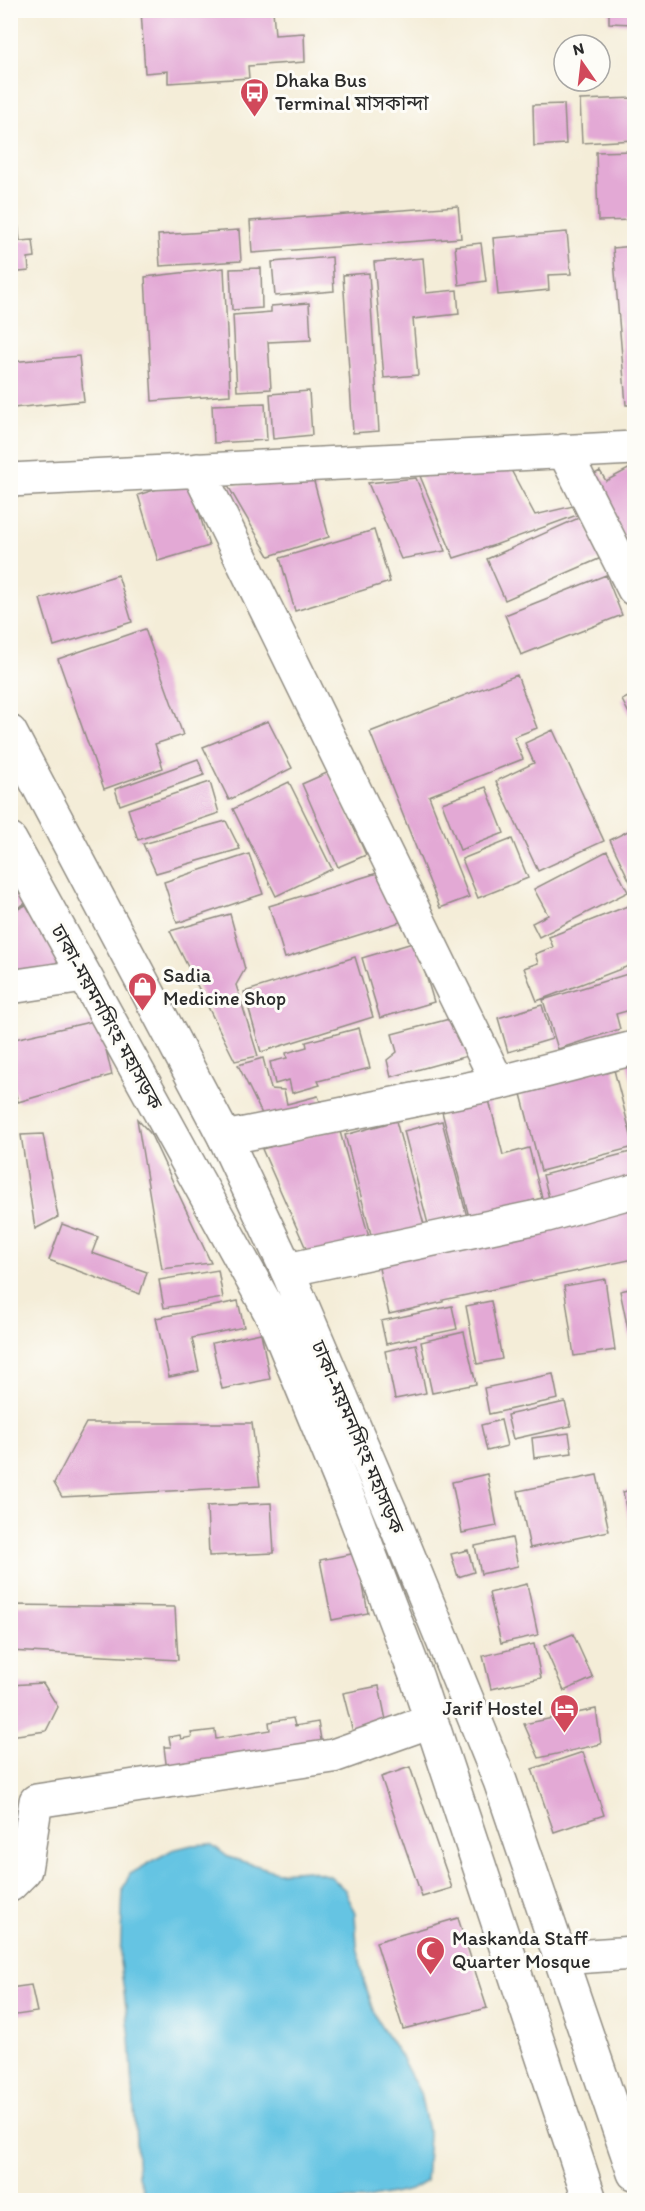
<svg xmlns="http://www.w3.org/2000/svg" width="645" height="2211" viewBox="0 0 645 2211" font-family="Itim,'Noto Sans Bengali',sans-serif">
  <rect width="100%" height="100%" fill="#fdfcf7"/>
  <filter id="ink" filterUnits="userSpaceOnUse"><feTurbulence type="fractalNoise" baseFrequency=".0167" numOctaves="2"/><feDisplacementMap in="SourceGraphic" scale="12" xChannelSelector="R" yChannelSelector="G"/><feConvolveMatrix kernelMatrix="1 2 1 2 8 2 1 2 1" color-interpolation-filters="sRGB"/></filter>
  <filter id="wash" filterUnits="userSpaceOnUse"><feTurbulence type="fractalNoise" baseFrequency=".008" numOctaves="4" result="noise"/><feDisplacementMap in="SourceGraphic" scale="24" xChannelSelector="R" yChannelSelector="G"/><feGaussianBlur stdDeviation="1.35" result="paint"/><feColorMatrix in="noise" values="0 0 0 0 0 0 0 0 0 0 0 0 0 0 0 0 0 1.4 0 .05"/><feComposite in="paint" operator="in"/></filter>
  <g filter="url(#wash)">
    <rect width="100%" height="100%" fill="#f4edd8"/>
    <path fill="#65c4e3" stroke="#487887" stroke-width="1.5" d="M 211,1844 L 228,1857 L 278,1872 L 308,1870 L 330,1876 L 346,1891 L 355,1914 L 357,1946 L 364,1981 L 378,2022 L 401,2057 L 420,2093 L 429,2135 L 426,2181 L 411,2190 L 363,2200 L 148,2200 L 146,2199 L 138,2176 L 130,2037 L 120,1962 L 123,1888 L 130,1874 L 172,1850 L 192,1845 Z"/>
    <g id="blocks">
      <path fill="#e3a9d5" d="M 141,10 L 273,10 L 275,35 L 304,33 L 305,62 L 248,66 L 249,78 L 168,83 L 168,71 L 145,73 Z
        M 609,10 L 634,10 L 634,24 L 609,23 Z
        M 634,98 L 634,140 L 582,143 L 580,100 Z
        M 564,104 L 566,144 L 534,146 L 533,105 Z
        M 634,151 L 634,220 L 598,221 L 596,152 Z
        M 458,206 L 461,238 L 252,253 L 250,221 Z
        M 17,214 L 20,241 L 33,240 L 35,257 L 28,258 L 29,271 L 10,273 L 10,215 Z
        M 239,230 L 241,261 L 160,266 L 158,235 Z
        M 567,232 L 571,274 L 548,275 L 549,290 L 498,295 L 493,238 Z
        M 481,243 L 486,281 L 459,285 L 455,246 Z
        M 634,246 L 634,405 L 626,405 L 613,248 Z
        M 332,257 L 334,291 L 275,296 L 272,262 Z
        M 423,258 L 426,293 L 457,290 L 459,314 L 413,319 L 418,375 L 384,378 L 374,262 Z
        M 224,268 L 230,395 L 152,401 L 145,277 Z
        M 261,268 L 262,308 L 232,310 L 230,269 Z
        M 369,273 L 379,431 L 353,433 L 343,275 Z
        M 309,303 L 311,340 L 268,342 L 271,389 L 237,391 L 233,315 L 271,312 L 271,306 Z
        M 79,356 L 84,401 L 13,408 L 10,362 Z
        M 309,391 L 312,435 L 273,439 L 270,394 Z
        M 265,403 L 267,440 L 214,443 L 212,405 Z
        M 634,466 L 634,555 L 589,477 L 600,471 L 606,481 Z
        M 511,470 L 535,515 L 573,506 L 577,515 L 495,545 L 454,558 L 420,476 Z
        M 313,478 L 329,537 L 269,556 L 228,486 Z
        M 416,478 L 445,551 L 401,559 L 368,483 Z
        M 189,479 L 209,546 L 158,561 L 138,495 Z
        M 583,516 L 601,558 L 505,600 L 487,559 Z
        M 374,530 L 390,582 L 295,611 L 280,558 Z
        M 118,575 L 132,622 L 54,646 L 40,599 Z
        M 606,575 L 622,615 L 521,655 L 505,615 Z
        M 145,629 L 183,735 L 155,744 L 163,768 L 104,789 L 58,659 Z
        M 517,675 L 537,728 L 514,737 L 523,759 L 429,796 L 469,897 L 440,908 L 370,732 Z
        M 634,694 L 634,723 L 622,700 Z
        M 268,721 L 292,768 L 229,800 L 203,747 Z
        M 553,730 L 604,841 L 538,871 L 496,781 L 534,763 L 525,743 Z
        M 198,759 L 204,775 L 120,805 L 115,789 Z
        M 329,772 L 366,855 L 338,867 L 302,784 Z
        M 210,782 L 219,813 L 138,840 L 128,809 Z
        M 289,782 L 332,869 L 276,896 L 233,809 Z
        M 486,787 L 504,833 L 460,850 L 442,803 Z
        M 226,821 L 240,849 L 156,873 L 143,844 Z
        M 634,828 L 634,890 L 610,840 Z
        M 512,839 L 528,878 L 478,898 L 462,859 Z
        M 607,851 L 628,892 L 539,937 L 532,923 L 548,915 L 534,889 Z
        M 249,854 L 263,894 L 177,923 L 164,882 Z
        M 10,866 L 28,902 L 10,912 Z
        M 384,871 L 400,922 L 285,958 L 269,906 Z
        M 30,903 L 69,973 L 21,980 L 10,961 L 10,913 Z
        M 630,905 L 634,916 L 634,964 L 537,1001 L 524,968 L 538,963 L 535,954 L 553,947 L 549,937 Z
        M 230,914 L 245,969 L 236,985 L 258,1056 L 235,1061 L 170,931 Z
        M 416,942 L 434,1002 L 380,1018 L 362,958 Z
        M 355,957 L 373,1017 L 261,1052 L 244,992 Z
        M 634,972 L 634,1009 L 616,1014 L 620,1029 L 558,1049 L 543,1000 Z
        M 542,1005 L 552,1039 L 508,1052 L 498,1018 Z
        M 461,1016 L 471,1055 L 391,1077 L 387,1060 L 397,1052 L 392,1034 Z
        M 99,1020 L 112,1075 L 18,1102 L 10,1074 L 10,1040 Z
        M 359,1028 L 370,1068 L 318,1081 L 320,1085 L 292,1093 L 289,1080 L 275,1084 L 270,1062 L 287,1058 L 286,1053 L 307,1047 L 306,1042 Z
        M 263,1058 L 271,1089 L 284,1090 L 287,1104 L 318,1096 L 323,1109 L 267,1124 L 238,1065 Z
        M 634,1058 L 634,1090 L 626,1060 Z
        M 613,1066 L 634,1147 L 541,1171 L 520,1090 Z
        M 488,1096 L 503,1155 L 529,1148 L 542,1198 L 469,1217 L 441,1108 Z
        M 137,1119 L 150,1133 L 211,1263 L 162,1269 Z
        M 396,1121 L 426,1232 L 374,1246 L 345,1135 Z
        M 442,1121 L 467,1217 L 429,1228 L 404,1131 Z
        M 339,1128 L 370,1241 L 311,1260 L 262,1149 Z
        M 43,1134 L 58,1217 L 35,1229 L 21,1135 Z
        M 634,1151 L 634,1184 L 551,1206 L 543,1175 Z
        M 634,1203 L 634,1259 L 443,1300 L 443,1302 L 389,1314 L 377,1259 Z
        M 62,1224 L 98,1237 L 92,1253 L 147,1272 L 140,1294 L 49,1260 Z
        M 218,1270 L 223,1298 L 164,1308 L 159,1280 Z
        M 605,1279 L 615,1350 L 574,1356 L 564,1286 Z
        M 634,1288 L 634,1348 L 632,1349 L 620,1291 Z
        M 238,1301 L 244,1327 L 192,1338 L 199,1371 L 169,1377 L 156,1318 Z
        M 491,1301 L 502,1359 L 477,1364 L 466,1306 Z
        M 452,1306 L 457,1329 L 386,1344 L 381,1321 Z
        M 464,1332 L 476,1384 L 432,1393 L 421,1342 Z
        M 261,1333 L 270,1379 L 222,1389 L 212,1343 Z
        M 416,1344 L 426,1393 L 395,1399 L 385,1351 Z
        M 553,1374 L 558,1399 L 489,1414 L 484,1388 Z
        M 565,1402 L 571,1426 L 513,1439 L 507,1415 Z
        M 501,1420 L 507,1446 L 487,1451 L 481,1425 Z
        M 86,1423 L 252,1423 L 260,1486 L 62,1497 L 54,1483 Z
        M 569,1433 L 572,1453 L 534,1458 L 532,1438 Z
        M 487,1474 L 497,1526 L 462,1533 L 452,1482 Z
        M 597,1475 L 609,1531 L 530,1548 L 518,1491 Z
        M 634,1489 L 634,1539 L 632,1539 L 623,1492 Z
        M 271,1503 L 274,1553 L 209,1556 L 207,1506 Z
        M 512,1538 L 518,1566 L 481,1574 L 475,1546 Z
        M 468,1550 L 474,1572 L 458,1577 L 451,1554 Z
        M 357,1553 L 368,1613 L 332,1620 L 320,1560 Z
        M 527,1584 L 538,1635 L 501,1643 L 489,1593 Z
        M 10,1605 L 175,1607 L 178,1660 L 10,1651 Z
        M 573,1634 L 593,1678 L 564,1691 L 544,1646 Z
        M 534,1644 L 541,1678 L 491,1689 L 483,1656 Z
        M 43,1683 L 58,1707 L 46,1731 L 10,1736 L 10,1685 Z
        M 379,1686 L 388,1730 L 355,1740 L 343,1693 Z
        M 596,1709 L 601,1744 L 539,1758 L 524,1724 Z
        M 293,1718 L 295,1726 L 318,1722 L 322,1746 L 167,1771 L 164,1747 L 171,1747 L 169,1737 L 180,1735 L 181,1739 L 192,1737 L 191,1733 L 215,1730 L 216,1739 L 270,1730 L 269,1722 Z
        M 583,1752 L 604,1815 L 554,1832 L 532,1769 Z
        M 410,1767 L 452,1888 L 422,1897 L 381,1777 Z
        M 458,1918 L 487,2008 L 403,2029 L 376,1942 Z
        M 31,1985 L 37,2012 L 10,2016 L 10,1988 Z"/>
    </g>
  </g>
  <g filter="url(#ink)">
    <use href="#blocks" fill-opacity="0" stroke="#908c82" stroke-width="1.5"/>
    <g fill="none" stroke-linecap="round" stroke-linejoin="round">
      <defs>
        <path id="minor" d="M 564,451 L 634,589
          M 198,470 L 498,1083
          M 10,480 L 634,448
          M 10,987 L 84,976
          M 225,1138 L 498,1083 L 634,1048
          M 287,1270 L 547,1215 L 634,1191
          M 10,1885 L 25,1870 L 36,1801 L 333,1756 L 431,1721
          M 559,1958 L 634,1953"/>
        <path id="major" d="M 10,732 L 225,1138 L 287,1270 L 393,1518 L 500,1781 L 634,2173
          M 10,840 L 274,1319 L 351,1505 L 417,1678 L 590,2200"/>
      </defs>
      <use href="#minor" stroke="#908c82" stroke-width="36"/>
      <use href="#major" stroke="#908c82" stroke-width="36"/>
      <use href="#minor" stroke="#fff" stroke-width="33"/>
      <use href="#major" stroke="#fff" stroke-width="33"/>
    </g>
  </g>
  <defs>
    <symbol id="bus-pin" viewBox="-11 -11 22 30"><path d="M0 17L-7.5 6A9.5 9.5 0 1 1 7.5 6Z" fill="#d1495b" stroke="#fdfcf7"/><path d="M-5-6H5V4H4V6H2V4H-2V6H-4V4H-5ZM-3.5-4V0h7V-4ZM-3.5 1.2v1.5H-2V1.2ZM2 1.2v1.5H3.5V1.2Z" fill="#fff"/></symbol>
    <symbol id="shop-pin" viewBox="-11 -11 22 30"><path d="M0 17L-7.5 6A9.5 9.5 0 1 1 7.5 6Z" fill="#d1495b" stroke="#fdfcf7"/><path d="M-5-2.5h2.3a2.7 3.5 0 0 1 5.4 0H5L5.5 6h-11ZM-1.5-2.5h3a1.5 2.3 0 0 0-3 0Z" fill="#fff"/></symbol>
    <symbol id="hotel-pin" viewBox="-11 -11 22 30"><path d="M0 17L-7.5 6A9.5 9.5 0 1 1 7.5 6Z" fill="#d1495b" stroke="#fdfcf7"/><path d="M-6-4.5h1.5V1H6V5H4.5V3h-9V5H-6ZM-4 0a1.8 1.8 0 1 1 3.6 0ZM.5 0V-2.5h3Q6-2.5 6 0Z" fill="#fff"/></symbol>
    <symbol id="mosque-pin" viewBox="-11 -11 22 30"><path d="M0 17L-7.5 6A9.5 9.5 0 1 1 7.5 6Z" fill="#d1495b" stroke="#fdfcf7"/><path d="M3.5-4.9A6 6 0 1 0 3.5 4.9A5 5 0 1 1 3.5-4.9Z" fill="#fff"/></symbol>
  </defs>
  <g fill-rule="evenodd">
    <use href="#bus-pin" x="238" y="76" width="33" height="45"/>
    <use href="#shop-pin" x="126" y="970" width="33" height="45"/>
    <use href="#hotel-pin" x="548" y="1692" width="33" height="45"/>
    <use href="#mosque-pin" x="414" y="1934" width="33" height="45"/>
  </g>
  <g text-anchor="middle" stroke-width="6" stroke-linejoin="round" paint-order="stroke">
    <g font-size="20" fill="#2b2b2b" stroke="#fdfcf7" text-anchor="start">
      <text x="275" y="87">Dhaka Bus<tspan x="275" dy="23">Terminal মাসকান্দা</tspan></text>
      <text x="163" y="982">Sadia<tspan x="163" dy="23">Medicine Shop</tspan></text>
      <text x="543" y="1715" text-anchor="end">Jarif Hostel</text>
      <text x="452" y="1945">Maskanda Staff<tspan x="452" dy="23">Quarter Mosque</tspan></text>
    </g>
    <g font-size="20" fill="#2b2b2b" stroke="#fdfcf7">
      <text transform="translate(107 1017) rotate(61)" y="7">ঢাকা-ময়মনসিংহ মহাসড়ক</text>
      <text transform="translate(358 1437) rotate(67)" y="7">ঢাকা-ময়মনসিংহ মহাসড়ক</text>
    </g>
  </g>
  <rect width="645" height="2211" fill="none" stroke="#fdfcf7" stroke-width="36"/>
  <g transform="translate(582 63) rotate(346)"><circle r="28" fill="#fdfcf7" stroke="#a9a8a5" stroke-width="1.5"/>
  <path d="M0-4.5L10 22L0 15L-10 22Z" fill="#d1495b"/>
  <text y="-9" font-size="16" font-weight="bold" text-anchor="middle" fill="#2b2b2b">N</text>
  </g>
</svg>
